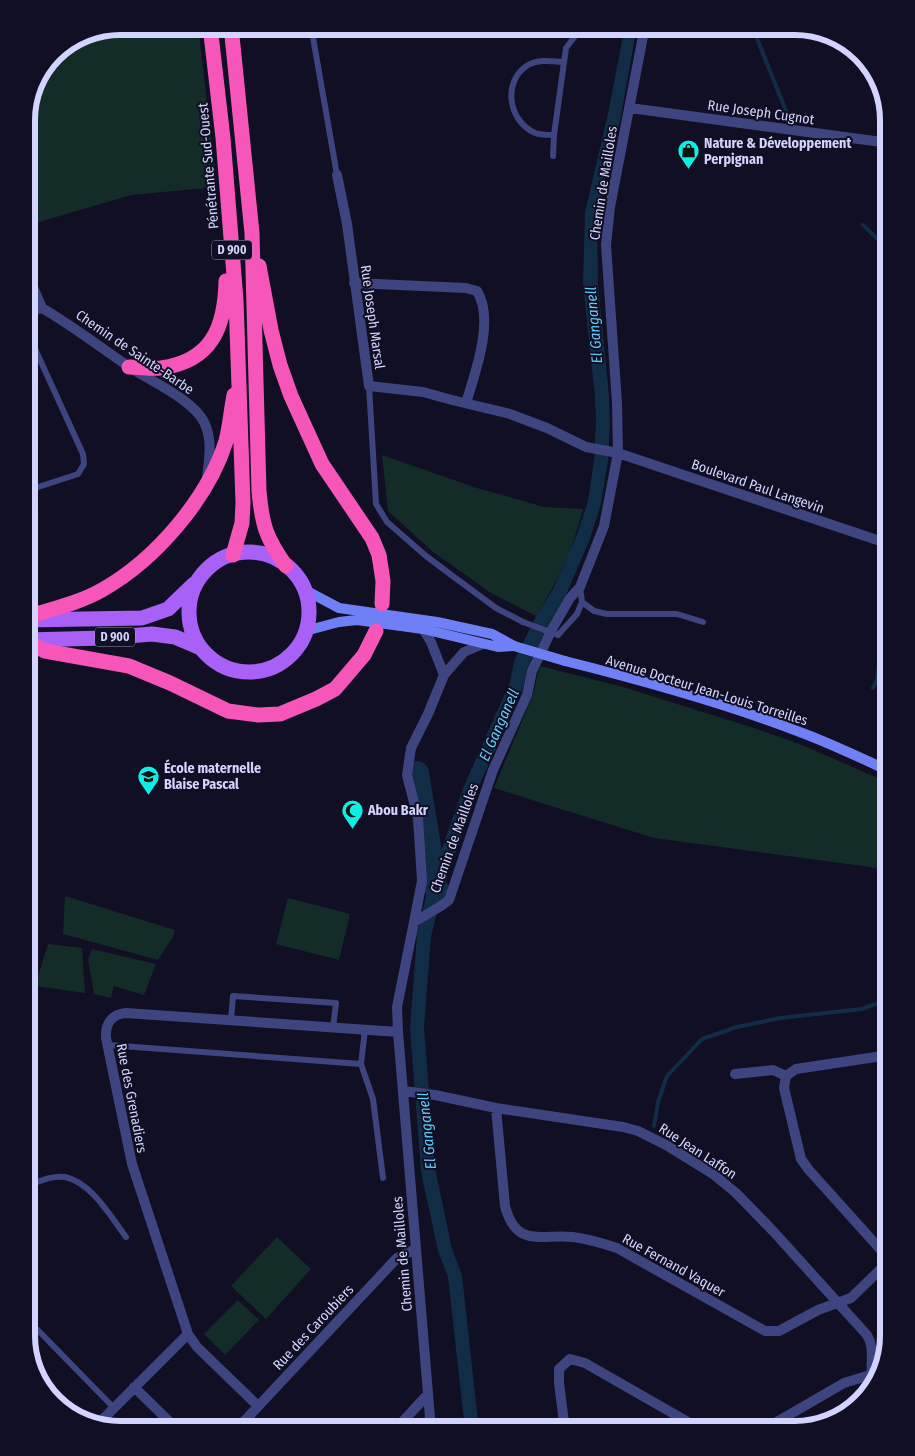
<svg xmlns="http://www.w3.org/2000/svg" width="915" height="1456" viewBox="0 0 915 1456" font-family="'Fira Sans Condensed',sans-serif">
  <rect width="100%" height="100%" fill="#100f23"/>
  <path fill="#132c28" d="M 119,26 L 198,26 L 217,187 L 131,195 L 26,226 L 26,114 L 54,53 L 84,33 Z
    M 382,455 L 477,488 L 544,507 L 583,509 C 574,547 557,582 536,616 L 491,593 L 432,551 L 388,511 Z
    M 540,666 L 623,687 L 754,728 L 802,745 L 889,783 L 889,871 L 870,867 L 654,838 L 494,788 L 532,697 Z
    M 65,896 L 175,930 L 173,937 L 158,960 L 63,934 Z
    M 288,898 L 350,914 L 339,960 L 276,944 Z
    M 48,944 L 82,948 L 85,993 L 35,986 Z
    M 92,949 L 156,964 L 144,995 L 114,986 L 111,998 L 94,994 L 88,959 Z
    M 277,1237 L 311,1269 L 266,1319 L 231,1286 Z
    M 238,1300 L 259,1320 L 225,1355 L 204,1334 Z"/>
  <path fill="#102d45" d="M 625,26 L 637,26 L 620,121 L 597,213 L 598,284 L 609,396 L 610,424 L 608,461 L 601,504 L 590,539 L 566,595 L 549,623 L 528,666 L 523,687 L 477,791 L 442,892 L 431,937 L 424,1027 L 435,1168 L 452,1249 L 462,1275 L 479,1430 L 465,1430 L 448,1277 L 438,1251 L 421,1171 L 410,1028 L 417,934 L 428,888 L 464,786 L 510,682 L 514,661 L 536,616 L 553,589 L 577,534 L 588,501 L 594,460 L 596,423 L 595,397 L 583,284 L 585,212 L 607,118 Z"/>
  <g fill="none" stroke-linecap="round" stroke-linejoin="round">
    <path stroke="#102d45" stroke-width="4" d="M 752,26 L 788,116
      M 863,225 L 889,250
      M 873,688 L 877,679 L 889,594
      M 654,1126 L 658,1102 L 667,1076 L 702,1039 L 737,1027 L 780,1018 L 862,1009 L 889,999"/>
    <path stroke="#102d45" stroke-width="24" d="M 417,773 L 430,852 L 432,880 L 437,890"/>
    <path stroke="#3d447f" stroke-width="6" d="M 311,26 L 337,175
      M 554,135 C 548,135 540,135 535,133 C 508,121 502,81 528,65 C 538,59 551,61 563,62
      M 553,156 L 554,135 L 566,48 L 583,26
      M 369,386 L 376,504 L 387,522 L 426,556 L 454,577 L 496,608 L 523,622
      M 26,491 L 78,474 L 84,464 L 83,454 L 26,329
      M 580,587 L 582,602 L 594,611 L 607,614 L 677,614 L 703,622
      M 558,635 L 577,614 L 582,602
      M 231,1020 L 233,996 L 336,1003 L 333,1028
      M 108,1045 L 361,1064 L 373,1099 L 383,1178
      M 361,1064 L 365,1030
      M 26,1186 C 38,1182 52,1175 65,1177 C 91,1182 111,1217 126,1237
      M 26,1318 L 114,1408"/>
    <path stroke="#3d447f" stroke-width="10" d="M 630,108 L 889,143
      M 337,175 L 347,224 L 369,386 L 423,392 L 452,400 L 510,414 L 547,428 L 586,447 L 618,453 L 889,544
      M 26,271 L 42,308
      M 354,283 L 466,288 L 477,291 C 495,320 475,373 466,403
      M 42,308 C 73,326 101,348 131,368 C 151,381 193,400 204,422 C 213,440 209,459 207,478
      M 26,312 L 42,308
      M 423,629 L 431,642 L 444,675
      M 414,922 L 422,881 L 418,818 L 407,775 L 411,748 L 428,714 L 444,675 L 464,652 L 483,644
      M 735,1074 L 773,1070 L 786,1076 L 796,1069 L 889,1055
      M 786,1076 L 784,1088 L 801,1159 L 809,1170 L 889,1259
      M 403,1091 L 435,1095 L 496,1108 L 623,1127 L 638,1131 L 666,1145 L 713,1174 L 736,1193 L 773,1231 L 867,1335 C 877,1352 867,1367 875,1384
      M 496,1108 L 505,1206 C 516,1248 540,1234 573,1237 C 588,1239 602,1243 617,1248 L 765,1331 L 779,1331 L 818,1310 L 851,1298 L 889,1261
      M 134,1387 L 178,1430
      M 258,1406 L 197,1347 L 188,1334 L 132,1164 L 106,1038 C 105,1024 112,1014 126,1013 L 398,1032
      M 98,1424 L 188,1334
      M 236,1430 L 397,1258 L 415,1249
      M 395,1430 L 428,1394
      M 431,1430 L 398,1032 L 397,1007 L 414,922 L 441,906 L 449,900 L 493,770 L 527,695 L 532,671 L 552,629 L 570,598 L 580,587 L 604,526 L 618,453 L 617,403 L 606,245 L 610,207 L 645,26
      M 565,1430 L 559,1383 L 559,1369 L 570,1359 L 585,1363 L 702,1430
      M 763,1430 L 844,1383 L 870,1375"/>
    <path stroke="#6f80f7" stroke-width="10" d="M 305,590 L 339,608 L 437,622 L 492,634 L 514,646
      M 305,631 L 339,622 L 357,620 L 423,629 L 498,647 L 513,646
      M 565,661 C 645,681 728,704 805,734 C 834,745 861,758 889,771"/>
    <path stroke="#a960f7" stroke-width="15" d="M189 612a60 60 0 1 1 120 0a60 60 0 1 1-120 0Z
      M 26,620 L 142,618 L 168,609 L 194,584
      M 26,640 L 104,638 L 152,634 L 175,637 L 201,648"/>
    <path stroke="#f655b9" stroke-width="15" d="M 210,26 L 223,138 L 236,300 L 243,503 L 242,523 L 233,555
      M 231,26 L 252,233 L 259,491 C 262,525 266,538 286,566
      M 259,266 L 271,330 L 280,365 L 291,396 L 322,464 L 372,538 L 379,555 L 383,581 L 382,604
      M 129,367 C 140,367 151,369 161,368 C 212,361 225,327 226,281
      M 26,617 C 52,609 79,603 102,590 C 155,560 208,499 226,441 C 230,426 231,410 234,395
      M 26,641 L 45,651 L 129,666 L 170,683 L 228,711 L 258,715 L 280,714 L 316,699 L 335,689 L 364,655 L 376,631"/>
    <path stroke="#3d447f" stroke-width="6" d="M 523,622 L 558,635"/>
    <path stroke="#6f80f7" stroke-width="10" d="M 514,646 L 565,661"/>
  </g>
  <defs>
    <symbol id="shop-pin" viewBox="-11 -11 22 30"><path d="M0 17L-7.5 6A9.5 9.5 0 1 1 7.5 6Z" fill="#0defe5" stroke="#100f23"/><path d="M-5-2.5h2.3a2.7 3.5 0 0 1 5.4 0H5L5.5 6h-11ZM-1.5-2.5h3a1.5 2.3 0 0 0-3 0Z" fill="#111"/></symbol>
    <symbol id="school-pin" viewBox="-11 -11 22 30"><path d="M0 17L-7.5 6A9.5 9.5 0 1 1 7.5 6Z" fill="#0defe5" stroke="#100f23"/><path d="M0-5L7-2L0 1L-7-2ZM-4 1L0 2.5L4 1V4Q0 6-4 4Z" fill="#111"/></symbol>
    <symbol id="mosque-pin" viewBox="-11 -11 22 30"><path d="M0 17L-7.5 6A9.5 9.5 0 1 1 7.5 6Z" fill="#0defe5" stroke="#100f23"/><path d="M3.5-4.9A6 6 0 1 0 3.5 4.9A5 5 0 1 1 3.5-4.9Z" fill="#111"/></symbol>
  </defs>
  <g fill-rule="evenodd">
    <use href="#shop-pin" x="676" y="138" width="25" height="34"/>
    <use href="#school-pin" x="136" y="764" width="25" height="34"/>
    <use href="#mosque-pin" x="340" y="798" width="25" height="34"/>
  </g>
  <g text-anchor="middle" stroke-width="4" stroke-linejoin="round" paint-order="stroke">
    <g fill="#100f23" stroke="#9899bc" stroke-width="1">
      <rect x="212" y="240.5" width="40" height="19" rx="4"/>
      <rect x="95" y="627.5" width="40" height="19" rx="4"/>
    </g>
    <g font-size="12" font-weight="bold" fill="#d3d4fd">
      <text x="232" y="254">D 900</text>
      <text x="115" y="641">D 900</text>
    </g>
    <g font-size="14" fill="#d3d4fd" stroke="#100f23">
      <text transform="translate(761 112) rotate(8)" y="5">Rue Joseph Cugnot</text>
      <text transform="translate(208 166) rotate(-95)" y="5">Pénétrante Sud-Ouest</text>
      <text transform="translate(603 183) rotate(-81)" y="5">Chemin de Mailloles</text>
      <text transform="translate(373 317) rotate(82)" y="5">Rue Joseph Marsal</text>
      <text transform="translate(135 352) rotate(34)" y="5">Chemin de Sainte-Barbe</text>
      <text transform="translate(758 486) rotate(19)" y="5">Boulevard Paul Langevin</text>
      <text transform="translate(707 690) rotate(17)" y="5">Avenue Docteur Jean-Louis Torreilles</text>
      <text transform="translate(454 838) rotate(-70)" y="5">Chemin de Mailloles</text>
      <text transform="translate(132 1098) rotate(79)" y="5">Rue des Grenadiers</text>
      <text transform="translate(698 1151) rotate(33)" y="5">Rue Jean Laffon</text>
      <text transform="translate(402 1254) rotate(-95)" y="5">Chemin de Mailloles</text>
      <text transform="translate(674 1265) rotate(29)" y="5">Rue Fernand Vaquer</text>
      <text transform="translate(313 1327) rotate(-47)" y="5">Rue des Caroubiers</text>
    </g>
    <g font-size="14" font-weight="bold" fill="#d3d4fd" stroke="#100f23" text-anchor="start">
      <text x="704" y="148">Nature &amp; Développement<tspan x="704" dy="16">Perpignan</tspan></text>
      <text x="164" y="773">École maternelle<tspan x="164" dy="16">Blaise Pascal</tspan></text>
      <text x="368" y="815">Abou Bakr</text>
    </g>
    <g font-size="15" font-style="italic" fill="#67c9f7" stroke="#100f23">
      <text transform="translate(594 325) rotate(-95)" y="5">El Ganganell</text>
      <text transform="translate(499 725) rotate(-66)" y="5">El Ganganell</text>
      <text transform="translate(427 1131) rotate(-96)" y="5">El Ganganell</text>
    </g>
  </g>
  <path d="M0 0H915V1456H0ZM120 35H795A85 85 0 0 1 880 120V1336A85 85 0 0 1 795 1421H120A85 85 0 0 1 35 1336V120A85 85 0 0 1 120 35Z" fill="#100f23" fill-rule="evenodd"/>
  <path fill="none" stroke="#d3d4fd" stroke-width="6" d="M120 35H795A85 85 0 0 1 880 120V1336A85 85 0 0 1 795 1421H120A85 85 0 0 1 35 1336V120A85 85 0 0 1 120 35Z"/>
</svg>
